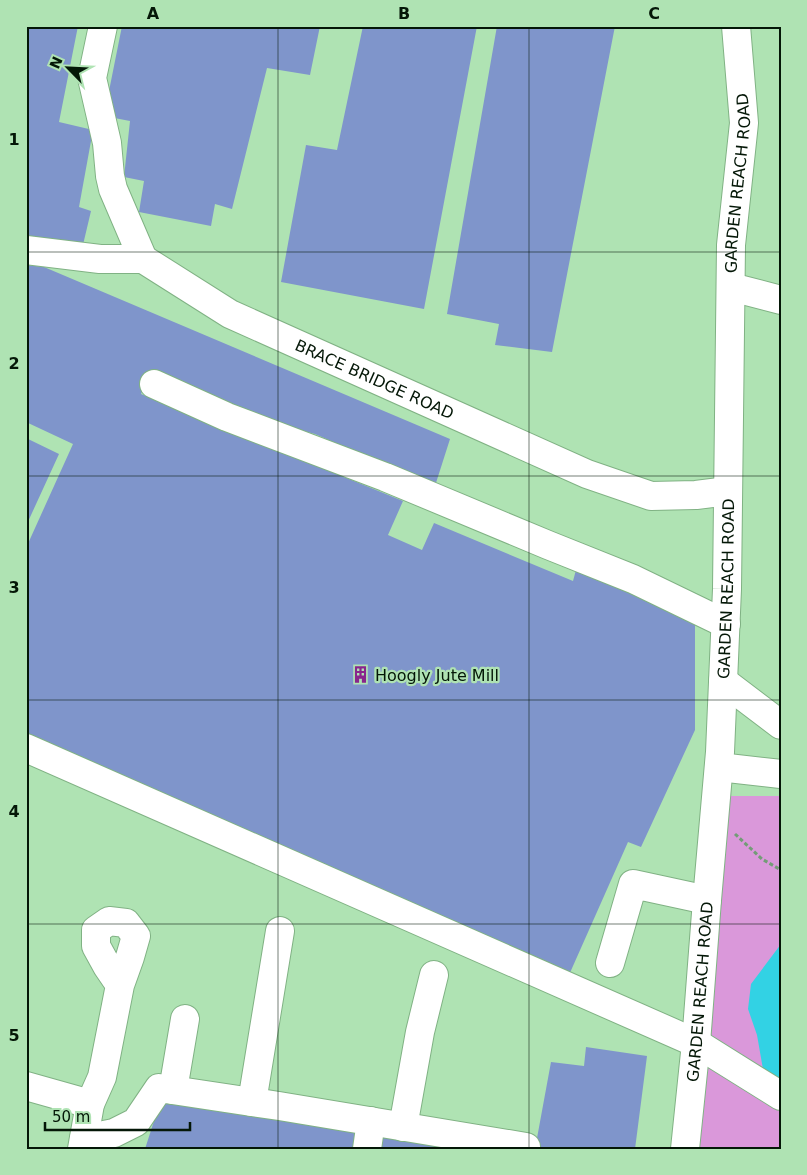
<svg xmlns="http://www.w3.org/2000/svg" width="807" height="1175" viewBox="0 0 807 1175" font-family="'DejaVu Sans',sans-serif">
  <rect width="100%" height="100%" fill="#afe3b3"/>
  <path fill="#da98da" d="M 726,796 L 781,796 L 781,1149 L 696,1149 Z"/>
  <path fill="#32d2e4" d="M 781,944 L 781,1082 L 764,1075 L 757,1035 L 748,1009 L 751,984 Z"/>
  <path fill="#7f95cb" d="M 26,26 L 78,26 L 59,122 L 93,130 L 79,207 L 91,211 L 82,249 L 26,237 Z
    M 122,26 L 320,26 L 310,75 L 267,68 L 232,209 L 215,204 L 211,226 L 139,212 L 144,181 L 124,177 L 130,121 L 104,116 Z
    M 363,26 L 477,26 L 424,309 L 281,282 L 306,145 L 337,150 Z
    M 497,26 L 615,26 L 552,352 L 495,345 L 499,324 L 447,314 Z
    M 26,265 L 44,267 L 450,439 L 435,486 L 315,434 L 261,420 L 151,371 L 141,394 L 403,501 L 388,535 L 422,550 L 434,523 L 573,581 L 579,559 L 695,620 L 695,730 L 641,847 L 628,842 L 565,984 L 26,737 L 26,548 L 73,444 L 26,422 Z
    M 26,438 L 59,454 L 26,526 Z
    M 586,1047 L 647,1056 L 635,1149 L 535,1149 L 551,1062 L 584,1066 Z
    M 162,1096 L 358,1128 L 355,1149 L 145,1149 Z
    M 377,1133 L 454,1149 L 375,1149 Z"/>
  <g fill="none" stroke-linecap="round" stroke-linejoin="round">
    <defs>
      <g id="minor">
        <path d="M 103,26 L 92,78 L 107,143 L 110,176 L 113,189 L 143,259"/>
        <path id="s1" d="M 26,250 L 100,259 L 143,259 L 230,314 L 587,474 L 651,496 L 696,495 L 728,491"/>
        <path d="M 731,287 L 781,300"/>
        <path d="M 154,384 L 227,417 L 385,477 L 548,545 L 633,579 L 726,624"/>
        <path d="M 723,681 L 781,725"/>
        <path d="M 26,748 L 696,1043 L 781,1096"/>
        <path d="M 719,767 L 781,774"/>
        <path d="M 610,963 L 633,884 L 707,900"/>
        <path d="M 26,1086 L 90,1104"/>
        <path d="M 173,1090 L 185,1019"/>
        <path d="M 252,1102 L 280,931"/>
        <path d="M 403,1127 L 420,1032 L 434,975"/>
        <path d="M 84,1139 L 114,1133 L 136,1122 L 159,1088 L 279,1106 L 526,1147"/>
        <path d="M 82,1149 L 90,1104 L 102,1077 L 120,985 L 130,957 L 136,936 L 126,923 L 109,921 L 96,930 L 96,946 L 107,966 L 120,985"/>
        <path d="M 367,1149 L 371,1121"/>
        <path id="s2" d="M 685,1149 L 696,1043 L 707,900 L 720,752 L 727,589 L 731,245 L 744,123 L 736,26"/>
      </g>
    </defs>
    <use href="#minor" stroke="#80b284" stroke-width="30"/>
    <path stroke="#739c77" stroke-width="3" stroke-dasharray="4 2.5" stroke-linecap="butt" d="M 735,834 L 762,859 L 781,870"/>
    <use href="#minor" stroke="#fff" stroke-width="28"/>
  </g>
  <path fill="none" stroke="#041707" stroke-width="1" stroke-opacity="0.55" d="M 278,26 L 278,1149M 529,26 L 529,1149M 26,252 L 781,252M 26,476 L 781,476M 26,700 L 781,700M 26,924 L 781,924"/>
  <defs>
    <symbol id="building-bare" viewBox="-9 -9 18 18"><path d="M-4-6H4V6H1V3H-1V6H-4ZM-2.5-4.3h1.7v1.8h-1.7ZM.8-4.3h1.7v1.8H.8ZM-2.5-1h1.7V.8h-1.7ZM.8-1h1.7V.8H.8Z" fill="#89258c" stroke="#afe3b3" stroke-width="2.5" paint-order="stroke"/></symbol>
  </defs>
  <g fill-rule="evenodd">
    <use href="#building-bare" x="348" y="662" width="25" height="25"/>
  </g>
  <g text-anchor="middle" stroke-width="4.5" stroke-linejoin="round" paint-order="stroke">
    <g font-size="16" fill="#041707" stroke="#afe3b3">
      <text dy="6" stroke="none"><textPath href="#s2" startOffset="968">GARDEN REACH ROAD</textPath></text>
      <text dy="6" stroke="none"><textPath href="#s1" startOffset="379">BRACE BRIDGE ROAD</textPath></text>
      <text dy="6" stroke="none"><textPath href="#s2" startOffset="562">GARDEN REACH ROAD</textPath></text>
      <text dy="6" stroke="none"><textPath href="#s2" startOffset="158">GARDEN REACH ROAD</textPath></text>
    </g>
    <g font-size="16" fill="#041707" stroke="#afe3b3" text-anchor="start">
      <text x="375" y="681">Hoogly Jute Mill</text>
    </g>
  </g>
  <rect width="807" height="1175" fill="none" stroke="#afe3b3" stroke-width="55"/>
  <g transform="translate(68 68) rotate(294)" stroke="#afe3b3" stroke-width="4" paint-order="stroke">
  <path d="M0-4L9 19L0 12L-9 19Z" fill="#041707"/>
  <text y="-8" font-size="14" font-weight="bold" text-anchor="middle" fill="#041707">N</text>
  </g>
  <path d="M45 1122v8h145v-8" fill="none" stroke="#041707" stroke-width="2.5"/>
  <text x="52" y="1122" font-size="15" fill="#041707" stroke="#afe3b3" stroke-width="4" paint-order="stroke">50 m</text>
  <rect x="28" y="28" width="752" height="1120" fill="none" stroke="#041707" stroke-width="2"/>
  <g font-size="16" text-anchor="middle" font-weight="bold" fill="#041707">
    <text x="153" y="19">A</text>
    <text x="404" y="19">B</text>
    <text x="654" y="19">C</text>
    <text x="14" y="145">1</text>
    <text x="14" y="369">2</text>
    <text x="14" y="593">3</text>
    <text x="14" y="817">4</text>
    <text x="14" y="1041">5</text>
  </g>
</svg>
